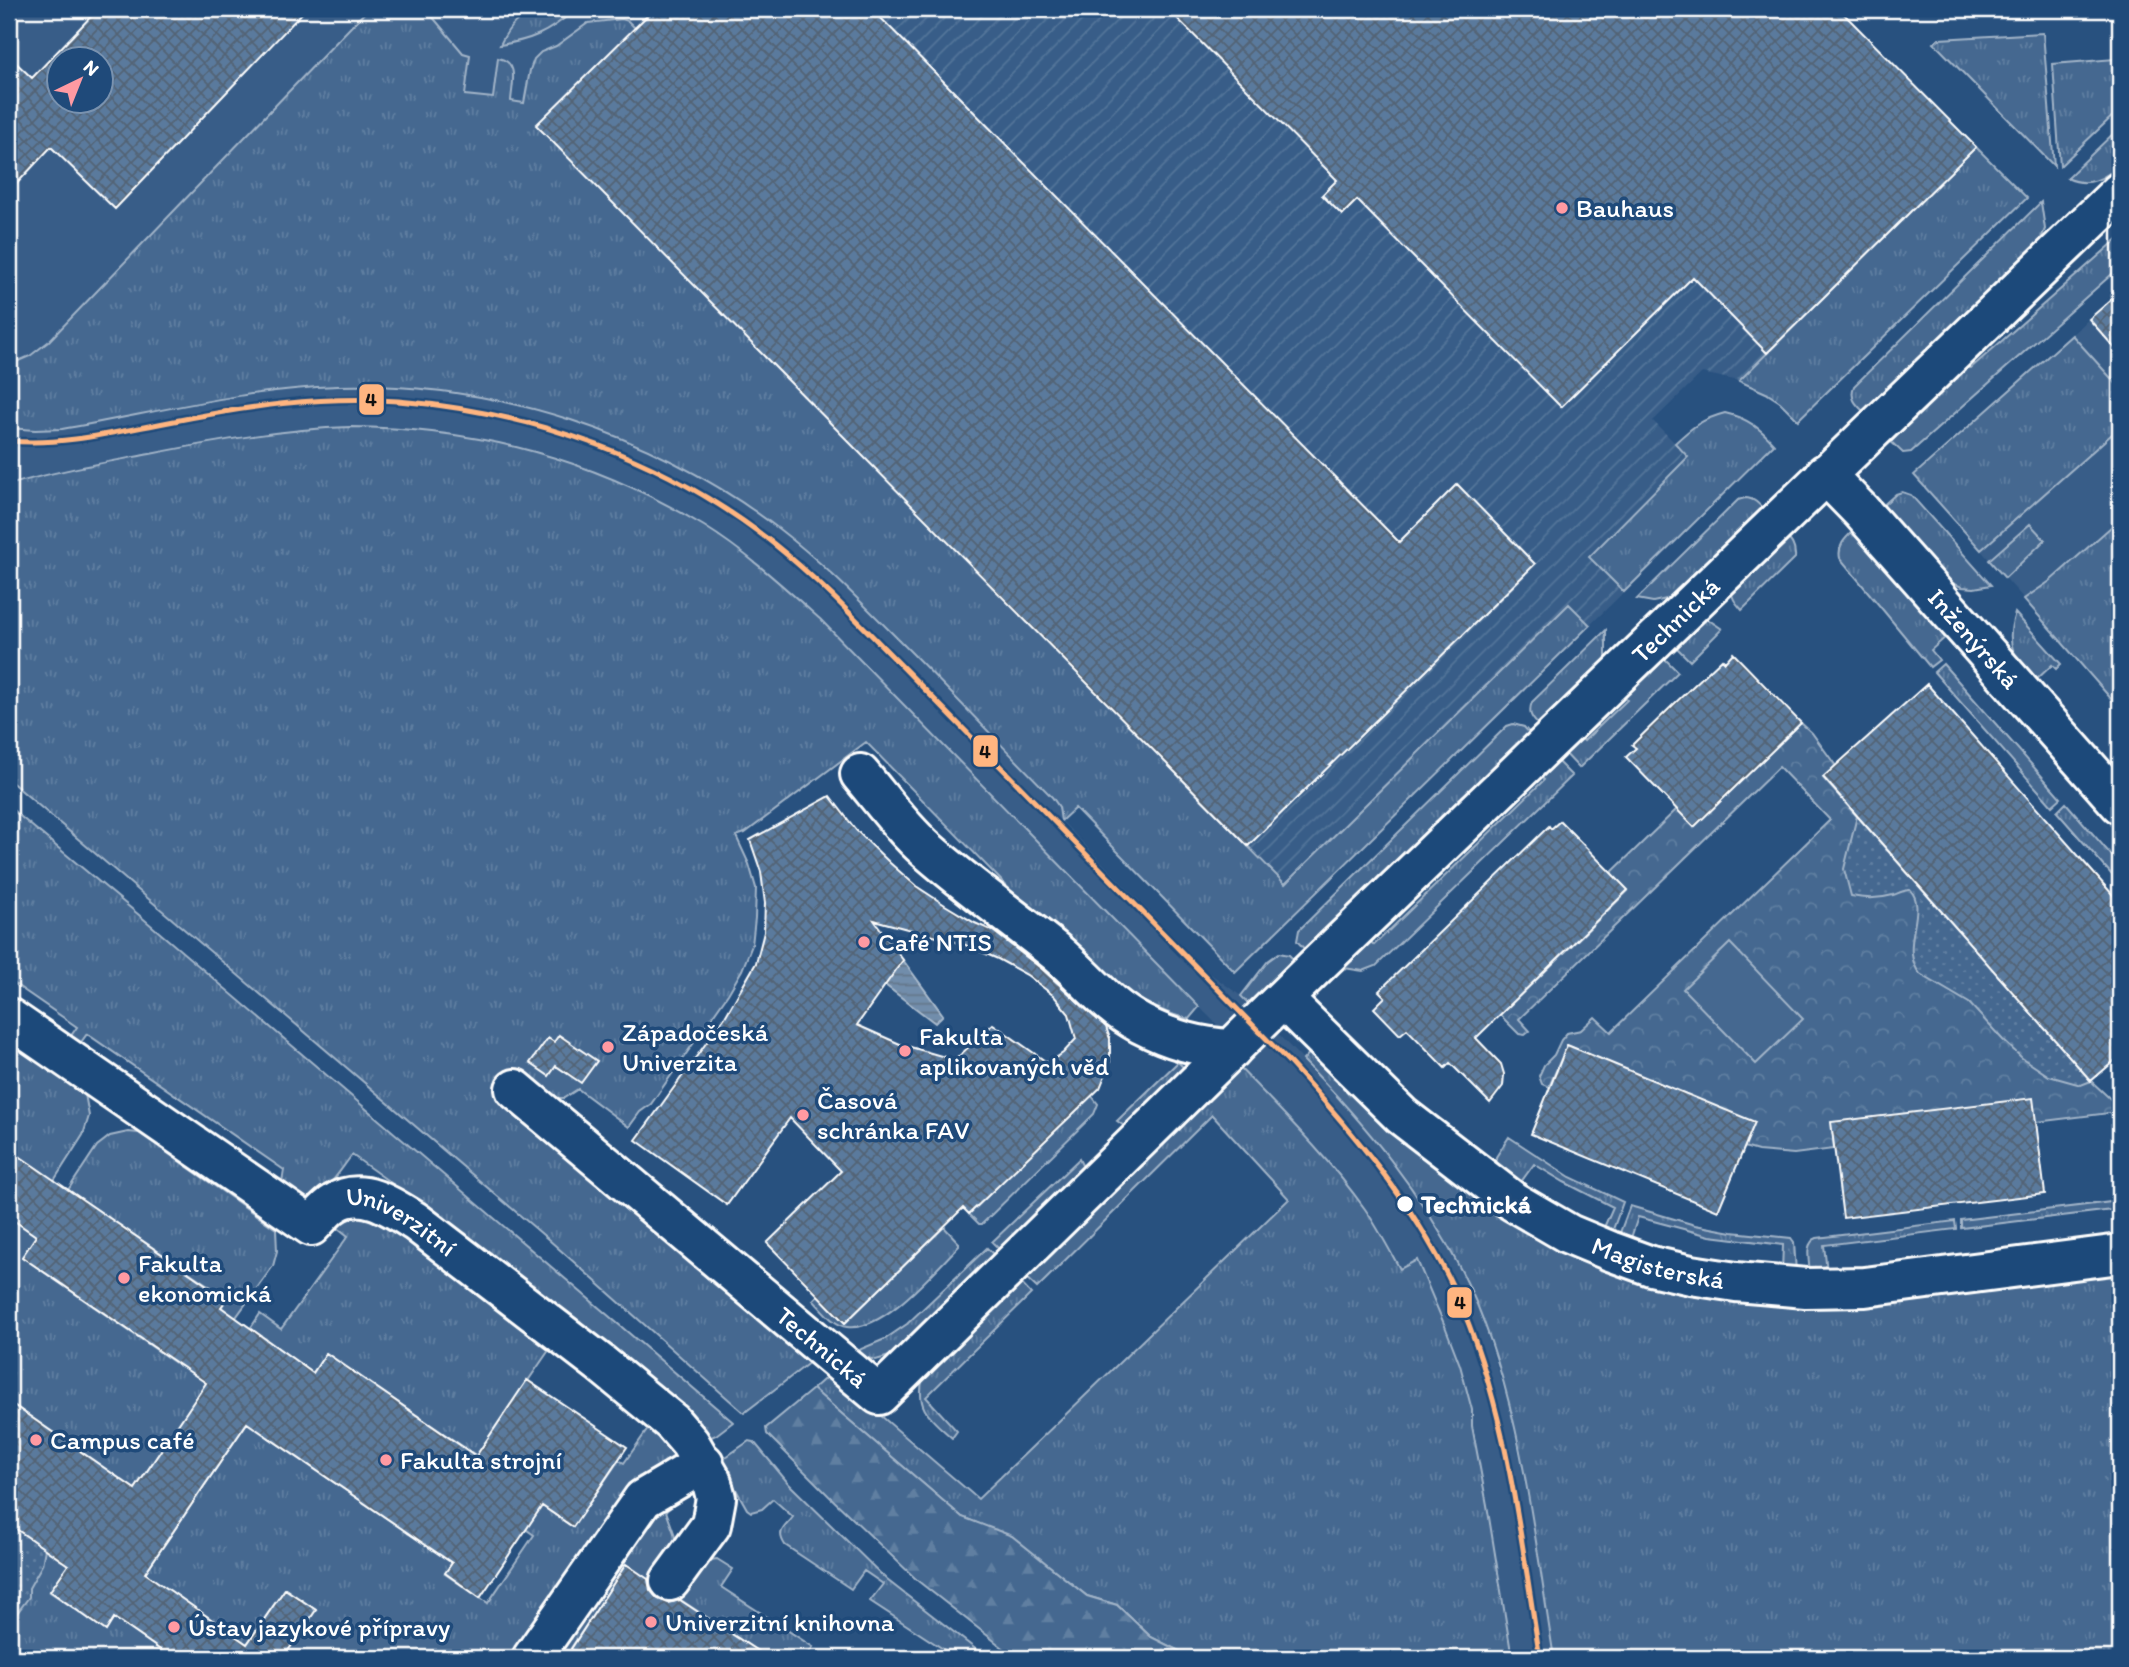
<svg xmlns="http://www.w3.org/2000/svg" width="2129" height="1667" viewBox="0 0 2129 1667" font-family="Itim,sans-serif">
  <defs>
    <pattern id="industrial-furrows" width="10" height="10" patternUnits="userSpaceOnUse" patternTransform="scale(1.75)"><rect width="10" height="10" fill="#375d88"/><path d="M-1 1l2-2M0 10L10 0M9 11l2-2" fill="none" stroke="#55759a"/></pattern>
    <pattern id="grass-tufts" width="24" height="20" patternUnits="userSpaceOnUse" patternTransform="scale(1.75)"><rect width="24" height="20" fill="#446890"/><path d="M3 7l-1-3M5 7V3M7 7l1-3M15 17l-1-3M17 17v-4M19 17l1-3" fill="none" stroke="#607fa1"/></pattern>
    <pattern id="forest-firs" width="22" height="20" patternUnits="userSpaceOnUse" patternTransform="scale(1.75)"><rect width="22" height="20" fill="#446890"/><path d="M5 1l3.5 6h-7zM16 11l3.5 6h-7z" fill="#607fa1"/></pattern>
    <pattern id="park-crowns" width="20" height="18" patternUnits="userSpaceOnUse" patternTransform="scale(1.75)"><rect width="20" height="18" fill="#446890"/><path d="M2 6a3 3 0 1 1 6 0M12 15a3 3 0 1 1 6 0" fill="none" stroke="#607fa1"/></pattern>
    <pattern id="garden-dots" width="8" height="8" patternUnits="userSpaceOnUse" patternTransform="scale(1.75)"><rect width="8" height="8" fill="#446890"/><path d="M2 2h.1M6 6h.1" fill="none" stroke="#607fa1" stroke-width="1.8" stroke-linecap="round"/></pattern>
    <pattern id="water-rules" width="6" height="5" patternUnits="userSpaceOnUse" patternTransform="scale(1.75)"><rect width="6" height="5" fill="#718dab"/><path d="M0 2.5h6" fill="none" stroke="#64768a"/></pattern>
    <pattern id="building-cross-hatch" width="8" height="8" patternUnits="userSpaceOnUse" patternTransform="scale(1.75)"><rect width="8" height="8" fill="#5a7a9d"/><path d="M0 0l8 8M0 8l8-8" fill="none" stroke="#536374"/></pattern>
  </defs>
  <rect width="100%" height="100%" fill="#28517f"/>
  <filter id="ink" filterUnits="userSpaceOnUse"><feTurbulence type="fractalNoise" baseFrequency=".0143" numOctaves="2"/><feDisplacementMap in="SourceGraphic" scale="14" xChannelSelector="R" yChannelSelector="G"/><feConvolveMatrix kernelMatrix="1 2 1 2 8 2 1 2 1" color-interpolation-filters="sRGB"/></filter>
  <g filter="url(#ink)">
    <path fill="#375d88" fill-rule="evenodd" d="M 9,9 L 600,9 L 589,26 L 525,103 L 465,95 L 9,413 ZM 60,60 L 102,60 L 102,102 L 60,102 Z
      M 2120,289 L 2120,519 L 2050,581 L 2024,599 L 1914,475 L 2089,319 Z
      M 337,386 L 375,386 L 452,392 L 491,399 L 556,414 L 616,436 L 664,457 L 696,474 L 744,504 L 779,529 L 850,591 L 1052,797 L 1059,807 L 1062,821 L 1208,972 L 1241,996 L 1253,1008 L 1225,1033 L 820,619 L 772,576 L 705,527 L 659,501 L 613,479 L 555,456 L 460,435 L 387,427 L 350,427 L 285,431 L 192,446 L 95,464 L 9,485 L 9,460 L 12,456 L 9,453 L 9,428 L 35,430 L 62,429 L 257,393 Z
      M 1276,1032 L 1347,1106 L 1383,1148 L 1411,1187 L 1463,1273 L 1483,1321 L 1510,1410 L 1533,1526 L 1554,1658 L 1512,1658 L 1487,1505 L 1472,1426 L 1472,1410 L 1460,1365 L 1445,1326 L 1418,1261 L 1401,1269 L 1382,1236 L 1351,1191 L 1310,1140 L 1240,1067 Z"/>
    <path fill="url(#industrial-furrows)" d="M 600,9 L 1168,9 L 1337,181 L 1323,195 L 1342,215 L 1357,200 L 1561,407 L 1693,277 L 1767,353 L 1739,381 L 1702,373 L 1653,421 L 1688,456 L 1589,557 L 1624,592 L 1590,625 L 1569,605 L 1286,884 L 1170,767 L 589,26 Z"/>
    <path fill="url(#grass-tufts)" stroke="#a2b4c8" stroke-width="2" d="M 368,9 L 426,9 L 463,53 L 470,55 L 465,95 L 493,98 L 498,58 C 520,62 512,84 511,101 L 524,103 L 530,70 L 534,59 L 541,52 L 556,46 L 588,23 L 622,19 L 628,21 L 635,28 L 1170,767 L 1285,884 L 1569,604 L 1590,625 L 1235,972 L 1075,808 L 1061,821 L 1059,807 L 1052,797 C 1000,744 949,690 897,638 C 859,600 822,562 779,529 C 654,433 496,382 338,386 C 245,389 154,413 62,429 L 35,430 L 9,428 L 9,365 L 30,356 L 48,342 Z
      M 538,9 L 552,9 L 572,12 C 548,33 531,40 500,45 C 508,27 519,15 538,9 Z
      M 2043,33 L 2054,166 L 1934,43 L 1939,39 Z
      M 2115,59 L 2120,109 L 2060,166 L 2053,64 Z
      M 2120,127 L 2120,164 C 2105,179 2088,188 2067,178 Z
      M 1976,147 L 2027,198 L 1798,420 L 1780,402 L 1766,393 L 1739,381 Z
      M 2041,202 L 2045,229 L 2038,246 L 1865,413 C 1857,405 1849,399 1854,386 Z
      M 2120,237 L 2120,267 L 1911,452 L 1903,453 L 1887,438 L 1959,365 L 1971,368 Z
      M 2072,335 L 2120,388 L 2120,427 L 1981,550 L 1914,475 Z
      M 1725,413 C 1747,418 1760,428 1774,444 L 1624,592 L 1589,557 L 1688,457 L 1675,443 C 1692,427 1702,419 1725,413 Z
      M 350,427 C 479,428 594,459 704,526 C 746,552 783,586 820,619 L 1199,1007 L 1189,1019 C 1145,1009 1105,978 1070,951 L 866,742 L 745,833 L 736,836 L 749,864 L 756,888 L 755,918 L 752,945 L 742,970 L 728,994 L 651,1104 L 640,1112 L 629,1127 L 578,1089 L 564,1098 L 551,1098 L 814,1359 L 744,1413 L 549,1240 L 9,780 L 9,485 C 55,471 102,463 150,454 C 216,441 283,429 350,427 Z
      M 1902,492 L 1911,495 L 1991,585 L 1974,588 L 1962,587 L 1943,579 L 1881,507 L 1896,494 Z
      M 1745,498 C 1754,498 1759,504 1765,511 L 1671,598 L 1653,602 L 1637,599 L 1738,500 Z
      M 2120,519 L 2120,709 L 2024,599 L 2050,581 Z
      M 2030,524 L 2045,540 L 2005,578 L 1989,560 Z
      M 1856,528 L 1947,636 L 1931,650 L 1939,660 L 1930,667 L 1840,558 C 1837,544 1847,537 1856,528 Z
      M 1784,534 C 1791,541 1796,547 1795,558 L 1742,610 C 1736,603 1731,598 1731,588 Z
      M 2015,613 L 2061,664 L 2056,669 L 2052,665 L 2035,681 C 2015,657 2004,646 2015,613 Z
      M 1706,618 L 1722,629 L 1690,661 L 1672,643 L 1695,620 Z
      M 1606,630 L 1606,657 L 1599,671 L 1541,728 C 1533,719 1527,715 1532,702 Z
      M 1660,654 L 1678,672 L 1579,768 L 1561,749 L 1577,734 L 1584,741 L 1627,700 L 1620,692 Z
      M 1943,664 L 2061,798 L 2052,806 L 1934,672 Z
      M 1513,724 L 1524,727 L 1532,736 L 1308,953 L 1297,941 L 1299,930 L 1507,726 Z
      M 1553,757 L 1572,776 L 1376,966 L 1363,971 L 1338,967 L 1367,938 L 1374,945 L 1544,780 L 1537,772 Z
      M 2066,803 L 2120,865 L 2120,884 L 2057,812 Z
      M 9,807 L 139,915 L 733,1422 L 716,1435 L 709,1438 L 415,1200 L 352,1155 C 338,1173 329,1191 307,1200 L 285,1193 L 282,1182 L 284,1170 L 87,1034 L 74,1052 L 64,1046 L 77,1027 L 9,980 Z
      M 1279,953 L 1289,955 L 1298,964 L 1253,1008 L 1241,996 L 1268,961 Z
      M 9,1034 L 73,1078 L 85,1094 L 89,1116 L 83,1135 L 37,1207 L 27,1195 L 42,1172 L 9,1149 Z
      M 1313,1049 L 1651,1280 L 2120,1266 L 2120,1658 L 1554,1658 C 1534,1535 1519,1383 1462,1272 C 1420,1190 1366,1125 1303,1060 Z
      M 1178,1062 L 1187,1071 L 1127,1128 L 1117,1121 Z
      M 1236,1064 C 1281,1111 1327,1156 1365,1209 C 1378,1228 1389,1249 1400,1269 L 1417,1260 L 1445,1326 L 1460,1365 L 1472,1410 L 1472,1426 L 1487,1505 L 1512,1658 L 1193,1658 L 1151,1637 L 1117,1605 L 1087,1596 L 1012,1537 L 962,1517 L 813,1389 L 831,1373 L 978,1499 L 1289,1199 L 1212,1115 L 1037,1288 L 1022,1274 Z
      M 1091,1095 L 1098,1104 L 1094,1114 L 982,1224 L 979,1224 L 969,1214 Z
      M 128,1132 L 139,1133 L 276,1229 L 277,1251 L 273,1266 L 226,1331 L 212,1321 L 227,1298 L 68,1190 L 97,1146 L 110,1136 Z
      M 1509,1137 L 1570,1177 L 1623,1202 L 1611,1235 L 1602,1232 L 1613,1207 L 1564,1182 L 1534,1164 L 1518,1186 L 1498,1170 L 1496,1157 Z
      M 1079,1159 L 1084,1169 L 1002,1252 L 992,1242 Z
      M 2120,1201 L 2120,1209 L 1961,1228 L 1961,1220 Z
      M 358,1205 C 387,1211 409,1231 433,1249 C 474,1279 514,1311 554,1343 L 474,1459 L 573,1527 L 619,1460 L 624,1463 L 653,1422 C 671,1435 676,1441 672,1464 L 634,1489 L 519,1658 L 283,1658 L 316,1610 L 285,1589 L 247,1644 L 170,1591 L 161,1602 L 137,1585 L 253,1414 L 248,1410 L 255,1400 L 282,1419 L 269,1438 L 452,1563 L 445,1574 L 488,1603 L 534,1535 L 494,1507 L 506,1490 L 468,1463 L 474,1454 L 326,1354 L 298,1394 L 287,1386 L 301,1365 L 250,1329 L 260,1314 L 281,1329 L 348,1236 L 328,1220 L 344,1209 Z
      M 1630,1206 L 1695,1225 L 1732,1232 L 1791,1238 L 1794,1242 L 1796,1272 L 1782,1272 L 1783,1245 L 1710,1236 L 1638,1217 L 1631,1238 L 1627,1241 L 1618,1238 Z
      M 9,1217 L 36,1236 L 22,1257 L 180,1366 L 215,1371 L 99,1542 L 118,1478 L 9,1402 Z
      M 1955,1221 L 1956,1229 L 1824,1245 L 1827,1272 L 1810,1272 C 1809,1260 1804,1243 1817,1238 Z
      M 944,1227 L 959,1243 L 959,1246 C 934,1271 884,1332 847,1327 C 833,1325 822,1309 813,1300 L 818,1295 L 845,1323 Z
      M 987,1248 L 996,1257 L 893,1355 L 876,1360 L 855,1355 L 861,1349 L 885,1339 L 907,1324 Z
      M 1017,1279 L 1031,1294 L 926,1397 L 957,1431 L 952,1438 C 930,1418 915,1409 923,1377 Z
      M 749,1441 L 754,1442 L 789,1484 L 887,1580 L 987,1658 L 957,1658 L 870,1601 L 883,1584 L 864,1571 L 851,1589 L 785,1545 C 776,1531 784,1529 793,1517 L 773,1499 L 762,1509 L 751,1512 L 747,1509 L 720,1461 Z
      M 695,1489 L 666,1511 L 674,1533 L 676,1546 L 654,1583 L 626,1565 L 571,1648 L 585,1658 L 549,1658 L 649,1504 Z
      M 9,1524 L 62,1561 L 71,1561 L 50,1592 L 106,1630 L 114,1618 L 172,1658 L 9,1658 Z
      M 717,1559 L 733,1569 L 721,1587 L 813,1647 L 805,1658 L 768,1658 L 672,1594 L 704,1561 Z"/>
    <path fill="url(#forest-firs)" stroke="#a2b4c8" stroke-width="2" d="M 813,1389 L 962,1517 L 1012,1536 L 1087,1596 L 1117,1605 L 1151,1637 L 1193,1658 L 1016,1658 L 918,1581 L 829,1496 L 767,1434 L 766,1428 Z"/>
    <path fill="url(#park-crowns)" stroke="#a2b4c8" stroke-width="2" d="M 1801,723 L 1812,733 L 1836,766 L 1823,778 L 2091,1081 L 2117,1105 L 2118,1112 L 2036,1122 L 1832,1122 L 1834,1149 L 1794,1154 L 1758,1151 L 1744,1147 L 1660,1084 L 1567,1045 L 1549,1087 L 1542,1084 L 1539,1076 L 1544,1065 L 1554,1055 L 1561,1040 L 1567,1033 L 1581,1030 L 1595,1017 L 1611,1032 L 1830,820 L 1779,767 L 1519,1019 L 1530,1031 L 1525,1035 L 1519,1034 L 1500,1015 L 1628,891 L 1611,873 L 1677,809 L 1694,826 Z"/>
    <path fill="url(#garden-dots)" stroke="#a2b4c8" stroke-width="2" d="M 1857,816 L 2091,1081 L 2081,1085 L 2049,1076 L 2022,1058 L 2003,1040 L 1969,1003 L 1920,974 C 1898,947 1929,909 1910,890 C 1904,890 1899,893 1893,895 C 1879,899 1865,899 1851,896 L 1844,869 Z
      M 9,1524 L 45,1549 L 42,1565 L 29,1588 L 29,1597 L 17,1613 L 9,1615 Z"/>
    <path fill="#446890" stroke="#a2b4c8" stroke-width="2" d="M 1730,943 L 1803,1019 L 1756,1064 L 1683,989 Z"/>
    <path fill="url(#water-rules)" stroke="#aabbcd" stroke-width="2" d="M 903,960 L 943,1015 L 935,1023 L 885,985 Z"/>
    <path fill="url(#building-cross-hatch)" stroke="#fff" stroke-width="2" fill-rule="evenodd" d="M 98,9 L 306,9 L 115,209 L 51,147 L 9,192 L 9,56 L 32,78 ZM 60,60 L 102,60 L 102,102 L 60,102 Z
      M 654,9 L 872,9 L 1399,542 L 1457,484 L 1535,564 L 1248,846 L 536,125 Z
      M 1168,9 L 1839,9 L 1976,147 L 1767,353 L 1693,277 L 1561,407 L 1357,200 L 1342,215 L 1322,195 L 1337,180 Z
      M 2120,292 L 2120,354 L 2089,319 Z
      M 1733,653 L 1801,723 L 1694,827 L 1626,757 L 1636,748 L 1632,745 L 1673,705 L 1722,659 L 1725,662 Z
      M 1927,684 L 2120,903 L 2120,1056 L 2091,1081 L 1823,777 Z
      M 830,796 L 856,830 L 890,863 L 916,886 L 945,905 L 975,923 L 993,931 L 1042,969 L 1106,1027 L 1110,1039 L 1110,1063 L 1100,1088 L 969,1214 L 963,1208 L 845,1323 L 767,1243 L 841,1171 L 790,1118 L 727,1205 L 636,1140 L 725,1017 L 756,963 L 764,932 L 765,903 L 761,872 L 750,840 ZM 874,920 L 963,944 L 998,959 L 1027,975 L 1054,996 L 1069,1014 L 1076,1039 L 1063,1053 L 1048,1063 L 993,1024 L 955,1060 L 900,1044 L 857,1025 L 903,960 Z
      M 1560,821 L 1628,890 L 1476,1038 L 1501,1064 L 1504,1074 L 1503,1086 L 1490,1103 L 1450,1063 L 1445,1068 L 1407,1029 L 1400,1035 L 1374,1008 L 1385,997 L 1379,991 L 1549,826 L 1551,829 Z
      M 559,1035 L 597,1061 L 581,1083 L 556,1066 L 549,1076 L 530,1063 L 548,1038 L 554,1042 Z
      M 1567,1045 L 1755,1122 L 1718,1211 L 1531,1134 Z
      M 2033,1098 L 2045,1194 L 1843,1218 L 1831,1122 Z
      M 9,1149 L 227,1299 L 221,1307 L 313,1373 L 326,1353 L 476,1456 L 527,1380 L 627,1447 L 573,1527 L 542,1506 L 480,1598 L 445,1573 L 452,1563 L 247,1423 L 145,1573 L 247,1644 L 285,1589 L 316,1610 L 283,1658 L 172,1658 L 114,1618 L 106,1631 L 50,1591 L 68,1565 L 9,1524 L 9,1402 L 135,1489 L 206,1383 L 22,1257 L 36,1236 L 9,1217 Z
      M 626,1564 L 648,1579 L 650,1590 L 658,1599 L 668,1603 L 680,1600 L 768,1658 L 585,1658 L 571,1649 Z"/>
    <g fill="none" stroke-linecap="round" stroke-linejoin="round">
      <defs>
        <g id="minor">
          <path id="s1" d="M 1825,474 L 1861,511 L 2120,804"/>
          <path d="M 860,774 C 882,800 902,828 927,850 C 968,886 1014,918 1056,952 C 1086,977 1105,1005 1141,1024 C 1172,1040 1198,1047 1232,1049"/>
          <path id="s2" d="M 1283,999 L 1402,1116 L 1514,1202 L 1569,1234 L 1610,1251 L 1651,1266 L 1691,1275 L 1736,1282 L 1806,1288 L 1865,1287 L 2120,1254"/>
          <path id="s3" d="M 9,1018 L 311,1226 C 319,1218 326,1208 335,1203 C 362,1185 394,1208 416,1222 L 600,1363 L 672,1422 L 690,1443 L 711,1479 L 716,1498 L 711,1525 L 670,1581"/>
          <path id="s4" d="M 515,1089 L 879,1395 L 1313,969 L 2120,192"/>
          <path d="M 532,1658 L 643,1499 L 704,1463"/>
        </g>
      </defs>
      <use href="#minor" stroke="#fff" stroke-width="44"/>
      <use href="#minor" stroke="#1f4a7a" stroke-width="38"/>
      <defs>
        <path id="tram-1" d="M 9,441 C 63,446 116,432 169,422 C 244,407 321,395 398,401 C 534,412 667,459 774,544 C 814,576 850,613 886,650 C 922,687 958,723 994,760 C 1093,861 1191,962 1290,1063 C 1353,1132 1415,1205 1455,1291 C 1507,1406 1520,1534 1540,1658"/>
      </defs>
      <use href="#tram-1" stroke="#1f4a7a" stroke-width="10"/>
      <use href="#tram-1" stroke="#ffb580" stroke-width="5"/>
    </g>
  </g>
  <g fill="#ff9aa2" stroke="#1f4a7a" stroke-width="2.5">
    <circle cx="1562" cy="208" r="7"/>
    <circle cx="864" cy="942" r="7"/>
    <circle cx="608" cy="1047" r="7"/>
    <circle cx="905" cy="1051" r="7"/>
    <circle cx="803" cy="1115" r="7"/>
    <circle cx="124" cy="1278" r="7"/>
    <circle cx="36" cy="1440" r="7"/>
    <circle cx="386" cy="1460" r="7"/>
    <circle cx="651" cy="1622" r="7"/>
    <circle cx="174" cy="1627" r="7"/>
  </g>
  <circle fill="#fff" stroke="#1f4a7a" stroke-width="2.5" cx="1405" cy="1204" r="9"/>
  <g text-anchor="middle" stroke-width="7" stroke-linejoin="round" paint-order="stroke">
    <g font-size="26" fill="#fff" stroke="#1f4a7a" text-anchor="start">
      <text x="1576" y="217">Bauhaus</text>
      <text x="878" y="951">Café NTIS</text>
      <text x="622" y="1041">Západočeská<tspan x="622" dy="30">Univerzita</tspan></text>
      <text x="919" y="1045">Fakulta<tspan x="919" dy="30">aplikovaných věd</tspan></text>
      <text x="817" y="1109">Časová<tspan x="817" dy="30">schránka FAV</tspan></text>
      <text x="138" y="1272">Fakulta<tspan x="138" dy="30">ekonomická</tspan></text>
      <text x="50" y="1449">Campus café</text>
      <text x="400" y="1469">Fakulta strojní</text>
      <text x="665" y="1631">Univerzitní knihovna</text>
      <text x="188" y="1636">Ústav jazykové přípravy</text>
    </g>
    <g font-size="26" fill="#fff" stroke="#1f4a7a">
      <text dy="9" stroke="none"><textPath href="#s4" startOffset="1587">Technická</textPath></text>
      <text dy="9" stroke="none"><textPath href="#s1" startOffset="222">Inženýrská</textPath></text>
      <text dy="9" stroke="none"><textPath href="#s3" startOffset="474">Univerzitní</textPath></text>
      <text dy="9" stroke="none"><textPath href="#s2" startOffset="466">Magisterská</textPath></text>
      <text dy="9" stroke="none"><textPath href="#s4" startOffset="401">Technická</textPath></text>
    </g>
    <g font-size="26" font-weight="bold" fill="#fff" stroke="#1f4a7a" text-anchor="start">
      <text x="1421" y="1213">Technická</text>
    </g>
  </g>
  <g stroke="#1f4a7a" stroke-width="2.5">
    <rect x="358" y="383" width="27" height="33" rx="7" fill="#ffb580"/>
    <rect x="972" y="734" width="27" height="34" rx="7" fill="#ffb580"/>
    <rect x="1446" y="1286" width="27" height="33" rx="7" fill="#ffb580"/>
  </g>
  <g font-size="19" text-anchor="middle" font-weight="bold" fill="#111">
    <text x="371" y="406">4</text>
    <text x="985" y="758">4</text>
    <text x="1460" y="1309">4</text>
  </g>
  <rect width="2129" height="1667" fill="none" stroke="#1f4a7a" stroke-width="35"/>
  <rect x="18" y="18" width="2094" height="1632" fill="none" stroke="#fff" stroke-width="2.5" filter="url(#ink)"/>
  <g transform="translate(80 80) rotate(43)"><circle r="33" fill="#1f4a7a" stroke="#7992af" stroke-width="2"/>
  <path d="M0-5L12 26L0 18L-12 26Z" fill="#ff9aa2"/>
  <text y="-10" font-size="19" font-weight="bold" text-anchor="middle" fill="#ffffff">N</text>
  </g>
</svg>
